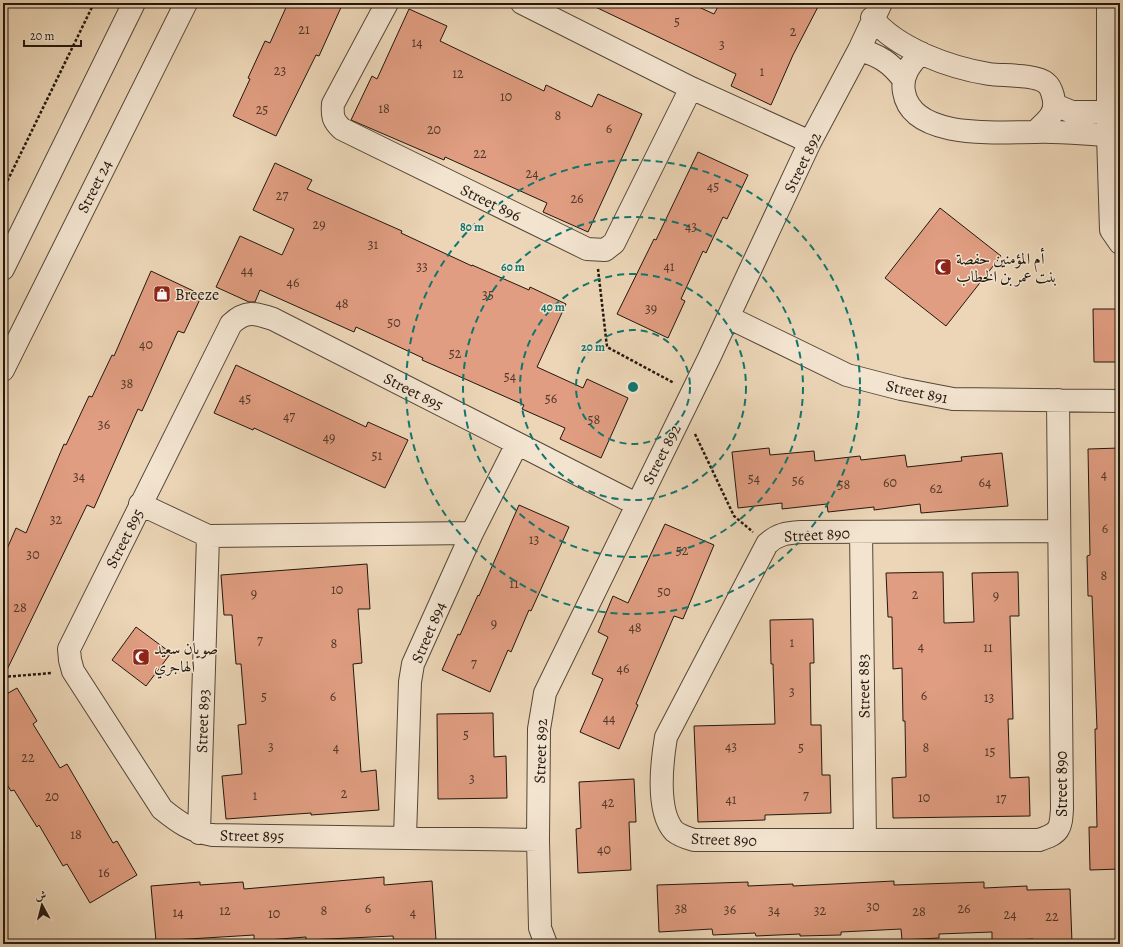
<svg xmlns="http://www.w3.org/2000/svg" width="1123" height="947" viewBox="0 0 1123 947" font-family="Alegreya,Amiri,serif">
  <rect width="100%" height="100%" fill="#ecd6b7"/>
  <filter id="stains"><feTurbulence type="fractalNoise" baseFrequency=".005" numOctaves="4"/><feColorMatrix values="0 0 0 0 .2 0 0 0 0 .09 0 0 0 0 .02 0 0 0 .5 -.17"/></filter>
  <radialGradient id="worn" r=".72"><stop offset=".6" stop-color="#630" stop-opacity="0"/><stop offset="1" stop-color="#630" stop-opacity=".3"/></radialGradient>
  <path fill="#e09d81" stroke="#22170d" d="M 288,3 L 343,3 L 319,56 L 316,55 L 276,136 L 233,116 L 250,79 L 248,78 L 265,41 L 270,43 Z
    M 587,3 L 690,3 L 714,14 L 720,3 L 820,3 L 793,55 L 771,105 L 731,86 L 736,74 Z
    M 409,9 L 447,26 L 440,41 L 544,91 L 546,85 L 592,107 L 598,94 L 642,114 L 588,232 L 543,212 L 547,203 L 445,157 L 444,160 L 351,120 L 372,76 L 377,79 Z
    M 698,152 L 748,175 L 727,219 L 723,217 L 706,253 L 703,251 L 681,299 L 685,301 L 668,338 L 617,314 L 654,239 L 656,240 Z
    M 275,163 L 312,180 L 307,189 L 402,231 L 401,233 L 472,266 L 472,265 L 529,290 L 530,287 L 566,304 L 537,367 L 583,388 L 587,379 L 628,398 L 601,458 L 560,439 L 565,428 L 522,409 L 524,405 L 422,360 L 423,358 L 356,327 L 354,332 L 260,290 L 255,302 L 249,302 L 216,287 L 240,236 L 282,255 L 294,229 L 253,210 Z
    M 940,208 L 1001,256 L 946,326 L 885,278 Z
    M 151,271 L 202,295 L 184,333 L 178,331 L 142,411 L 138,409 L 94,508 L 87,505 L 3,678 L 3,558 L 16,528 L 26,533 L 64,444 L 66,445 L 89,396 L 92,397 L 112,355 L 114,356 Z
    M 1093,309 L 1120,309 L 1120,362 L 1094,362 Z
    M 236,365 L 366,427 L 368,422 L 408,440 L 385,488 L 254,428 L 253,430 L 214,413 Z
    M 769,448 L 770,455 L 814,451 L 815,461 L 860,456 L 861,460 L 905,455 L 907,467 L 962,461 L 961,457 L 1002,453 L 1008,506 L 921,513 L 920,504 L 874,510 L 874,507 L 828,512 L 827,504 L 782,509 L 782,503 L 738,508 L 732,452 Z
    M 1120,448 L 1120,869 L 1090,870 L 1089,827 L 1097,827 L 1095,729 L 1097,729 L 1092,596 L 1088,596 L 1087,556 L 1090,555 L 1088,449 Z
    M 519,505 L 569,527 L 531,611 L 529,610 L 511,652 L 508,650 L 490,692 L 442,670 L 458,634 L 460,635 L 478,595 L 479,596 Z
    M 665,524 L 714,545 L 683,619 L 674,616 L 636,704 L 638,705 L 619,749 L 580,732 L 603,679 L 592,674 L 608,637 L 598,632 L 613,596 L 628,603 Z
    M 367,564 L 370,609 L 358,609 L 362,663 L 353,664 L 361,772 L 376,770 L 379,810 L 311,815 L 311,813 L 226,819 L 222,776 L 242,774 L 238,725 L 246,724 L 241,664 L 236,664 L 232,615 L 224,615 L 221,575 Z
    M 943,572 L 944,623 L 974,622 L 972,573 L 1018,572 L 1019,616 L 1010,616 L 1013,719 L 1008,719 L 1010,778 L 1029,777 L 1030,816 L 893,818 L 892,778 L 906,777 L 905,721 L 903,721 L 902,668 L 893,669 L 892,617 L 888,617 L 886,573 Z
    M 813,619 L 814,663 L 810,663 L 811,725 L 821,725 L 822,775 L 830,775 L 831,813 L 765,815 L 765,820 L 698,822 L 694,726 L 775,724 L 773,664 L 771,664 L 770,620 Z
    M 136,627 L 171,653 L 146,686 L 112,660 Z
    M 17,688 L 37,721 L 33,724 L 60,768 L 67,764 L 113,843 L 117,841 L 137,875 L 90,903 L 67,864 L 63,866 L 39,825 L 37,827 L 14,790 L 11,791 L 3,778 L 3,696 Z
    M 493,713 L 494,757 L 506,756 L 507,798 L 438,799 L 437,714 Z
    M 634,779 L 636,822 L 629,822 L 631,870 L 578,873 L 576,829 L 581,828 L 579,782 Z
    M 384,877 L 384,885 L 432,881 L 436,940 L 394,943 L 393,936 L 306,940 L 306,937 L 254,941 L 254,935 L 156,941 L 151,886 L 200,882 L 200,885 L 243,882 L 244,889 Z
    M 894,881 L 894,885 L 984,882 L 984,888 L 1027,886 L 1027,890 L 1070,889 L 1072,943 L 1034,944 L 1033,939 L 992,941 L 992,932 L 939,934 L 939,938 L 902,940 L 901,929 L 841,932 L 841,935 L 800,936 L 800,934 L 756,936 L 755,933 L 713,935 L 712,929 L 659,932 L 657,885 L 748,882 L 748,886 L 793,884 L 793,886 Z"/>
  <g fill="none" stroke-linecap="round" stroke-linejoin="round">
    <defs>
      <path id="minor" d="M 387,3 L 333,104 C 332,116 333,121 342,129 L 587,249 L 605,250 L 614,243 L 691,88
        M 522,3 L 691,88 L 810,142
        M 1108,3 L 1108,135 L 1111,230 L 1120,243
        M 872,18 C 897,49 951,68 989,74 C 1003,76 1035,74 1046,83 C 1050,86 1052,92 1053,96 C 1058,113 1047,121 1036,131
        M 859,50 C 879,55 891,63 903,79
        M 921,53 C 910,64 901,76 904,92 C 912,140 999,132 1035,132 C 1059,131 1084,134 1108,135
        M 1055,105 L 1072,112 L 1109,112
        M 3,269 L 134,3
        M 728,317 L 847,375 L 901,389 L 953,399 L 1120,401
        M 3,370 L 186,3
        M 1058,400 L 1062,808 C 1061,829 1060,833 1039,840 L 694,840 C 687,838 680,836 674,831 C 656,811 662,761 666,737 L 767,544 C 778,534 786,533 801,532 L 1058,531
        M 140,504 L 208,536 L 199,833
        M 861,532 L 865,840
        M 208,536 L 472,533
        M 405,837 L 410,682 L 413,664 L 472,533 L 517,444
        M 538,840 L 213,835 C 192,832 178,822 162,809 L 73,671 L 70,660 L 69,649 L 231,324 C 246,310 255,313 273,319 L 636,504
        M 546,944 L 540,928 L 538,840 L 539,729 L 545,693 L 709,358 L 810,142 L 859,50 L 881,3"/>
    </defs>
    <use href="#minor" stroke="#544738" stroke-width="24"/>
    <path stroke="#22170d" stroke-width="2.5" stroke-dasharray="3 2" stroke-linecap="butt" d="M 3,190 L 94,3
      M 598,269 L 607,347 L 674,383
      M 695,434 L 734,516 L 753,532
      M 3,677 L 52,673"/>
    <use href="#minor" stroke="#f3e4d0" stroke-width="22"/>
  </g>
  <g fill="none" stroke="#0f766e" stroke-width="2" stroke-dasharray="7 5">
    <circle cx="633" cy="387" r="57"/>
    <circle cx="633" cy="387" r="113"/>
    <circle cx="633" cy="387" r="170"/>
    <circle cx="633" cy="387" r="227"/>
  </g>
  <defs>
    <symbol id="mosque-square" viewBox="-11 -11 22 22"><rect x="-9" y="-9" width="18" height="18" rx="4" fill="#8f2418" stroke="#f3e4d0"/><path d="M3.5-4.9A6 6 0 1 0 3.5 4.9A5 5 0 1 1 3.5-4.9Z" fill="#fff"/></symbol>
    <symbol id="shop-square" viewBox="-11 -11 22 22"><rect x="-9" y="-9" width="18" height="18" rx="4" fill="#8f2418" stroke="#f3e4d0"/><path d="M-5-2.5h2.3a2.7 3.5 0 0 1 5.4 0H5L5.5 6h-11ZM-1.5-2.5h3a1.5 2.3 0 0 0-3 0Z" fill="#fff"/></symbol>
  </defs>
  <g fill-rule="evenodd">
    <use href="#mosque-square" x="933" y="257" width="20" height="20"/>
    <use href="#shop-square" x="152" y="284" width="20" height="20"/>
    <use href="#mosque-square" x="131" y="647" width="20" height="20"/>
  </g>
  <g text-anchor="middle" stroke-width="3" stroke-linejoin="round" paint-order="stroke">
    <g font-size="14" fill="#52382a">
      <text x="677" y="26">5</text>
      <text x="304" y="34">21</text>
      <text x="793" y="36">2</text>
      <text x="417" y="47">14</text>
      <text x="722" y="49">3</text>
      <text x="280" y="75">23</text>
      <text x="762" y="76">1</text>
      <text x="458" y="78">12</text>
      <text x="506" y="101">10</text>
      <text x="384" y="113">18</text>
      <text x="262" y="114">25</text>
      <text x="558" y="120">8</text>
      <text x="609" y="133">6</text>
      <text x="434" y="134">20</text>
      <text x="480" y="158">22</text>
      <text x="532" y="178">24</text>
      <text x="713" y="191">45</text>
      <text x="282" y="200">27</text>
      <text x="577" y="203">26</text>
      <text x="319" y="229">29</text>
      <text x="691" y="231">43</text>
      <text x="373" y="249">31</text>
      <text x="422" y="271">33</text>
      <text x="669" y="271">41</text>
      <text x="247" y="275">44</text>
      <text x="293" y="287">46</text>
      <text x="488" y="299">35</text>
      <text x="342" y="308">48</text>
      <text x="651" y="313">39</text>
      <text x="394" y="327">50</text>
      <text x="146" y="349">40</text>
      <text x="455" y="358">52</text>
      <text x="510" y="381">54</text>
      <text x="127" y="388">38</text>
      <text x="245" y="403">45</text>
      <text x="551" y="403">56</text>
      <text x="289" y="421">47</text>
      <text x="594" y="424">58</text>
      <text x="104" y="429">36</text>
      <text x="329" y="442">49</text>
      <text x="377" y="460">51</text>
      <text x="1104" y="479">4</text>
      <text x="79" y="481">34</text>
      <text x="754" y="483">54</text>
      <text x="798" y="485">56</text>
      <text x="890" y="487">60</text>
      <text x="985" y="487">64</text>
      <text x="844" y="489">58</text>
      <text x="936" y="493">62</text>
      <text x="56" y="524">32</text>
      <text x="1105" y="533">6</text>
      <text x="534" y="544">13</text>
      <text x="682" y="555">52</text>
      <text x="33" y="559">30</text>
      <text x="1104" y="580">8</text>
      <text x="514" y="588">11</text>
      <text x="337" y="594">10</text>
      <text x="664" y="596">50</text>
      <text x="254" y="598">9</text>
      <text x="915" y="599">2</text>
      <text x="996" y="600">9</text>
      <text x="20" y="612">28</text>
      <text x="494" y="628">9</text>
      <text x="635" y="632">48</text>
      <text x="260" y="645">7</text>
      <text x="792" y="647">1</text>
      <text x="334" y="648">8</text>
      <text x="921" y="651">4</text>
      <text x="988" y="652">11</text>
      <text x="474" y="668">7</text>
      <text x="623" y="673">46</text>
      <text x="792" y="696">3</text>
      <text x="924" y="700">6</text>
      <text x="264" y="701">5</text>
      <text x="333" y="701">6</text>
      <text x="989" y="702">13</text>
      <text x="609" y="723">44</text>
      <text x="466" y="739">5</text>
      <text x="271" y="751">3</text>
      <text x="731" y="751">43</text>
      <text x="336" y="752">4</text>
      <text x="801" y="752">5</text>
      <text x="926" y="752">8</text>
      <text x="990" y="756">15</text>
      <text x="28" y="762">22</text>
      <text x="472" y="783">3</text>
      <text x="344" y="798">2</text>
      <text x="255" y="800">1</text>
      <text x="806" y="800">7</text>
      <text x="52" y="801">20</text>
      <text x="924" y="802">10</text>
      <text x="1001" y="803">17</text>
      <text x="731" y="804">41</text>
      <text x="608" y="807">42</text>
      <text x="76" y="839">18</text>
      <text x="604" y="854">40</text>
      <text x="104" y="877">16</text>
      <text x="873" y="911">30</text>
      <text x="368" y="913">6</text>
      <text x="681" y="913">38</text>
      <text x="964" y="913">26</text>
      <text x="730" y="914">36</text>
      <text x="225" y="915">12</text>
      <text x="324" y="915">8</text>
      <text x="774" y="915">34</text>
      <text x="820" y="915">32</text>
      <text x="919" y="916">28</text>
      <text x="178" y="917">14</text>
      <text x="413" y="917">4</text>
      <text x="274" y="918">10</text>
      <text x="1010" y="919">24</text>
      <text x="1052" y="921">22</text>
    </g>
    <g font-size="16" fill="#22170d" stroke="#f3e4d0">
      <text transform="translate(802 162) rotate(-64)" y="6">Street 892</text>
      <text transform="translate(94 186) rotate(-63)" y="6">Street 24</text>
      <text transform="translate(491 202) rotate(26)" y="6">Street 896</text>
      <text transform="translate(414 391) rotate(27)" y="6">Street 895</text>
      <text transform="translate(917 391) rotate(12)" y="6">Street 891</text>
      <text transform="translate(661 454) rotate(-63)" y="6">Street 892</text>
      <text transform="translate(817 534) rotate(-3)" y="6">Street 890</text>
      <text transform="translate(124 538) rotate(-63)" y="6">Street 895</text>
      <text transform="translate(428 632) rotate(-67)" y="6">Street 894</text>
      <text transform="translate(863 686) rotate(-91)" y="6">Street 883</text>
      <text transform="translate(202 721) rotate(-88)" y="6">Street 893</text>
      <text transform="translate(540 751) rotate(-88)" y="6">Street 892</text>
      <text transform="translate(1061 784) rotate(-90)" y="6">Street 890</text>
      <text transform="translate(252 835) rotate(1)" y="6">Street 895</text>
      <text transform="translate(724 839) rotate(2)" y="6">Street 890</text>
    </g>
    <g font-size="16" fill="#22170d" stroke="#f3e4d0" text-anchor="start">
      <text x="956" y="264">أم المؤمنين حفصة<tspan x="956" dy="18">بنت عمر بن الخطاب</tspan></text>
      <text x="175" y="300">Breeze</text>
      <text x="154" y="654">صويان سعيد<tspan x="154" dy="18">الهاجري</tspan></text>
    </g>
  </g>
  <circle cx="633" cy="387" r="6" fill="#0f766e" stroke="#f3e4d0" stroke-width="2"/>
  <g font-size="12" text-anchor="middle" font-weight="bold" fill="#0f766e" stroke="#f3e4d0" stroke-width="3" stroke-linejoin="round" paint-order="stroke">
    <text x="472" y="231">80 m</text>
    <text x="513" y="271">60 m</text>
    <text x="553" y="311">40 m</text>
    <text x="593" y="351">20 m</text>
  </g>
  <rect width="1123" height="947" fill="none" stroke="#ecd6b7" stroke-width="16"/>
  <rect x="4" y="4" width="1115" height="939" fill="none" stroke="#22170d" stroke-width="2"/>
  <rect x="8" y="8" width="1107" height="931" fill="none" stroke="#22170d"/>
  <g transform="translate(42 905) rotate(353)" stroke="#f3e4d0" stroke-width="3" paint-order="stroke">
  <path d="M0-3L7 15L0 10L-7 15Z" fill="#22170d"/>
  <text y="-6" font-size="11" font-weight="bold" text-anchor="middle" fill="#22170d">ش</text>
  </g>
  <path d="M24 40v6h57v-6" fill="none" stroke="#22170d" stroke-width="2"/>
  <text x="30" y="40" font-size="12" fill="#22170d" stroke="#f3e4d0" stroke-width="3" paint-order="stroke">20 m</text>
  <rect width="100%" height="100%" filter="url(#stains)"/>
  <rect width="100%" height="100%" fill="url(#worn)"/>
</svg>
